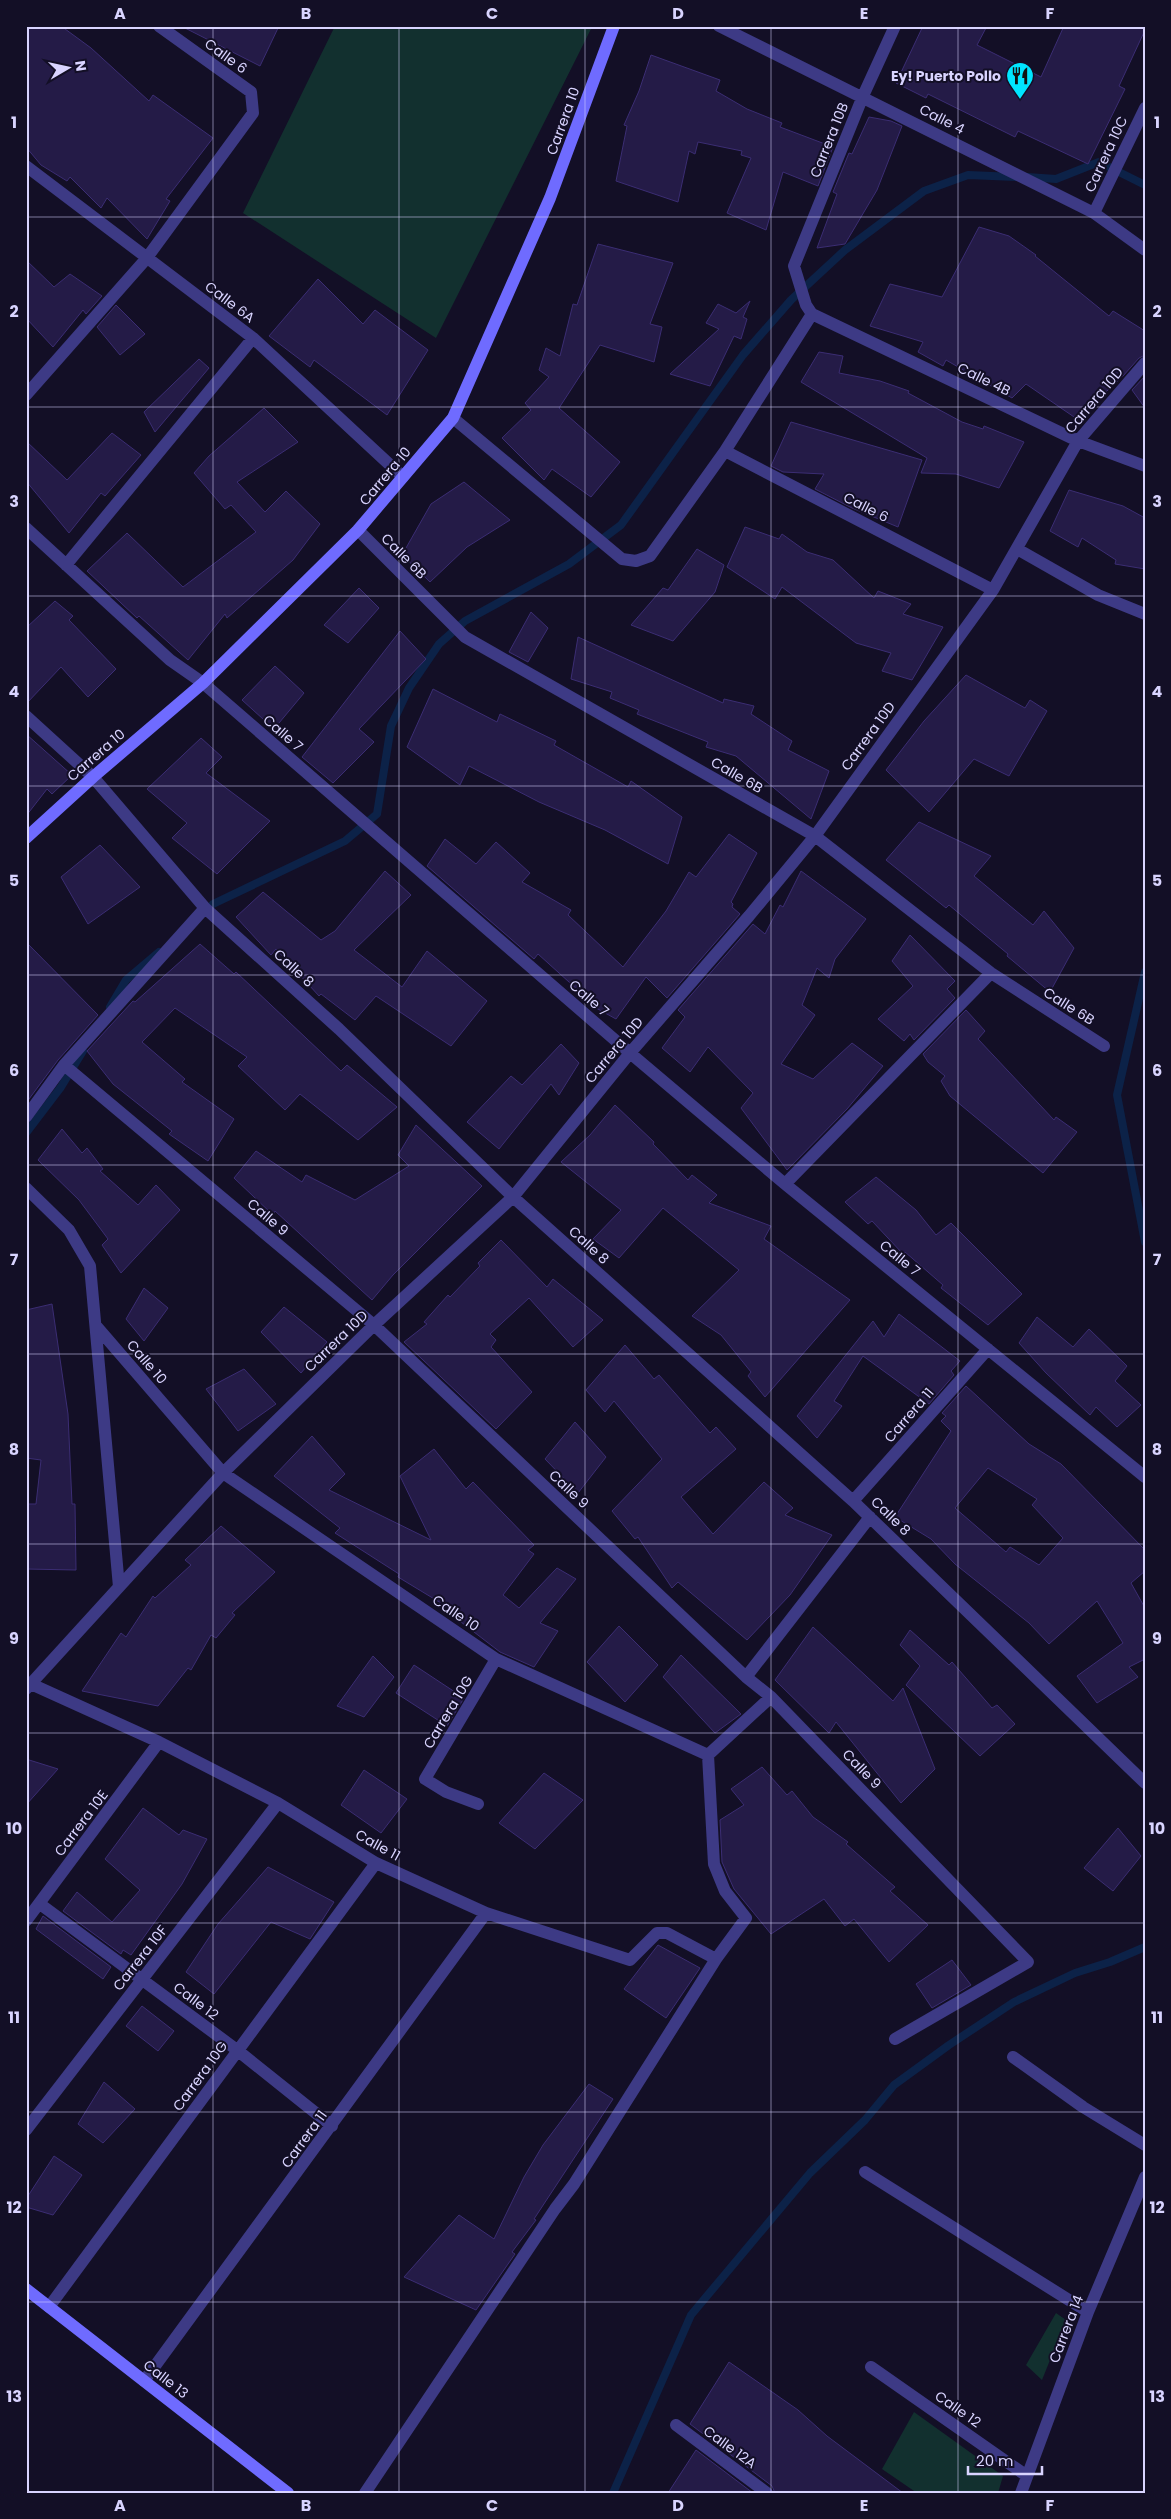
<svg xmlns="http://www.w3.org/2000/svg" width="1171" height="2519" viewBox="0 0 1171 2519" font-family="Poppins,sans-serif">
  <rect width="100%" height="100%" fill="#130f26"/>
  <path fill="#12302f" d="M 335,26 L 592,27 L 436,338 L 243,213 Z
    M 1056,2313 L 1066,2320 L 1042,2380 L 1026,2365 Z
    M 914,2412 L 1003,2476 L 998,2493 L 917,2493 L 882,2469 Z"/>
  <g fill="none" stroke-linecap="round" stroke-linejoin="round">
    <path stroke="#0c2248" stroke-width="8" d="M 1027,177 L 1056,179 L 1099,162 L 1145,185
      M 205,912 L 213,904 L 345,841 L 377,814 L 391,726 L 409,688 L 439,644 L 465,621 L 569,564 L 621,525 L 743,355 L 791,300 L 845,250 L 924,191 L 968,175 L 1016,177
      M 1145,972 L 1117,1095 L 1145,1242
      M 110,1007 L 126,980 L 159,952
      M 26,1133 L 61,1087 L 83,1051
      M 613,2493 L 691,2315 L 810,2173 L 865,2120 L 894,2085 L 949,2045 L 1014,2002 L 1075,1973 L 1110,1962 L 1145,1947"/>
  </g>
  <path fill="#241b47" stroke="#3b2d73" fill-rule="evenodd" d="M 26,26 L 61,26 L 91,48 L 149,101 L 153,95 L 213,138 L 166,199 L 170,201 L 147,239 L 107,198 L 101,208 L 70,177 L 67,181 L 41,165 L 26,147 Z
    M 181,26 L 279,26 L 260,66 Z
    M 923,26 L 987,26 L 977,45 L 1041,77 L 1064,26 L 1145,26 L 1145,30 L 1119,86 L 1125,89 L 1088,164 L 1018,131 L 1015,137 L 928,94 L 926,98 L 896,83 Z
    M 651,55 L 720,80 L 716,91 L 747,109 L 782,123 L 780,127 L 833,147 L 818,186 L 783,172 L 766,230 L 727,213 L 751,158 L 741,155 L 742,151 L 698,142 L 695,154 L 689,151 L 678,202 L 616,181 L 627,126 L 624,125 L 639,91 Z
    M 869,117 L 891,121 L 902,126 L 877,190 L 845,244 L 817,248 L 837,194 L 833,192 L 849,153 L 852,154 Z
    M 979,227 L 1009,236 L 1036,255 L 1035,256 L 1109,316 L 1113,311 L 1145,331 L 1145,355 L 1139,358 L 1123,376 L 1077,419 L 1026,384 L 1012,398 L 946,360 L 943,366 L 918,352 L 923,342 L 870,326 L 890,284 L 942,297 Z
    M 598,244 L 673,263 L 650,324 L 662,327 L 654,362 L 600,345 L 559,408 L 620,462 L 591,497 L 552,469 L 544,480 L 502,438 L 531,410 L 525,403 L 549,377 L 539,370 L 546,348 L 560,356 L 573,304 L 577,305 Z
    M 26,260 L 54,287 L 70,274 L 102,296 L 86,314 L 83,310 L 53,347 L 26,318 Z
    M 318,279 L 363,324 L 375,310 L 428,350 L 387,415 L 314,360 L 310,367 L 269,336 Z
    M 750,301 L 743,317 L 747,319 L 741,339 L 734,336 L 710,386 L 670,374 L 719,329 L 706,323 L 718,304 L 736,313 Z
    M 116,305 L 145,334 L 120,355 L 97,327 Z
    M 819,352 L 843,356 L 839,373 L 880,381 L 909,391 L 908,393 L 962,422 L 983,429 L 984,426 L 1024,442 L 999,488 L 956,474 L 921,473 L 927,458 L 801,382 Z
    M 199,359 L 209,368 L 155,432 L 144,412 Z
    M 1145,376 L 1145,408 L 1132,390 Z
    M 264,408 L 298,442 L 237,482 L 265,512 L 286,491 L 320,524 L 293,560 L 227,618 L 225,614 L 188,660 L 139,616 L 137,618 L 87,571 L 127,533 L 183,587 L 256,532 L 231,505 L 225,509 L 194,473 L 209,456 Z
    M 791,422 L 922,460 L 898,527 L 852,508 L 815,489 L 824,474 L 783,472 L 771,466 Z
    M 112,433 L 141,455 L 105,496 L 101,493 L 69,533 L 26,481 L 26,441 L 67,480 Z
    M 464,482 L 510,520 L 467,547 L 430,582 L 402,555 L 431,504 Z
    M 1069,490 L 1123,506 L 1145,518 L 1145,569 L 1115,564 L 1116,560 L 1082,538 L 1078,547 L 1050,531 Z
    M 745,527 L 779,539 L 782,534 L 807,552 L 833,560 L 874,598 L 878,591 L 911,604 L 903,614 L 943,627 L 912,680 L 882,671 L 891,653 L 856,643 L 782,587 L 775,599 L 727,567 Z
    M 697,549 L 724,565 L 715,592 L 673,641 L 631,625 L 663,588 L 668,590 Z
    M 359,588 L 379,608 L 348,643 L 324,625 Z
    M 55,601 L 73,616 L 69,620 L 116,669 L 88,697 L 61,667 L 26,704 L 26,628 Z
    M 531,612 L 548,628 L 528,662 L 509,652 Z
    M 400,631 L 426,659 L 359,729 L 374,742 L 333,783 L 302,757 Z
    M 578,637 L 723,703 L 724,699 L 754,706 L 751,714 L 792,741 L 788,750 L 829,771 L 811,819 L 736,756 L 706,747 L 708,742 L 637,714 L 639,710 L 610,698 L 612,692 L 571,679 Z
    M 275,666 L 304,693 L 274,729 L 242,700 Z
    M 966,675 L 1025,708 L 1030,700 L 1047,711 L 1009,776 L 974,759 L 929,812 L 886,770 L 924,721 Z
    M 433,689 L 497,722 L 500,714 L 556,741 L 554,745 L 628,787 L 631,781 L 682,817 L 668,864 L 605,830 L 539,802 L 469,766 L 460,785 L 407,747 Z
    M 26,734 L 72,775 L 52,794 L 47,789 L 26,816 Z
    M 201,738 L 222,757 L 206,773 L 270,821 L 217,874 L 172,838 L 187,823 L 147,789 Z
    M 919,822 L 991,856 L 974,876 L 1033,925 L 1044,911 L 1074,948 L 1050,992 L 1007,956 L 1008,954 L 949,905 L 946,908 L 886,860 Z
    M 729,834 L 757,853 L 731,902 L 733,904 L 732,907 L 740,914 L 667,998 L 646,977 L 616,1019 L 587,1003 L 590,1001 L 538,954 L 534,959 L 427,866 L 445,839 L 476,864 L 496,842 L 530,873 L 522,882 L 571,910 L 568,915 L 623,967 L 666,911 L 689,872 L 696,877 Z
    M 100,845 L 140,887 L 88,924 L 61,877 Z
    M 385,871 L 411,895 L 354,950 L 402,987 L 427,951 L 487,1001 L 451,1046 L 376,996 L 355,1020 L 321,994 L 319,996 L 276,949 L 271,955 L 236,917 L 263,892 L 321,940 L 335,931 Z
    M 801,871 L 866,919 L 835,959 L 829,978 L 817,968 L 802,1005 L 815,1015 L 781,1064 L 813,1079 L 852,1043 L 883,1066 L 847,1109 L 787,1170 L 741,1108 L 753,1093 L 708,1047 L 690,1072 L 662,1048 L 685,1017 L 678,1010 L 753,924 L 765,934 L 780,905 L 783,907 Z
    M 910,935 L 955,981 L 947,989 L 955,998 L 914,1040 L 910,1034 L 904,1041 L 878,1019 L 913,986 L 892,961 Z
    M 26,942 L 98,1015 L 58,1060 L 26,1103 Z
    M 200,944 L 234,974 L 236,972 L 341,1071 L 347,1065 L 397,1107 L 358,1140 L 300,1094 L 285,1110 L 238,1066 L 247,1057 L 175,1008 L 142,1042 L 185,1079 L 182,1082 L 234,1119 L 208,1161 L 169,1134 L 172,1131 L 113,1084 L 87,1051 L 133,1001 L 135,1002 Z
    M 966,1010 L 985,1031 L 978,1039 L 1054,1120 L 1056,1117 L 1077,1132 L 1043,1173 L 950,1096 L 941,1081 L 945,1076 L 928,1062 L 923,1054 Z
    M 561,1044 L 579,1063 L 559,1095 L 551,1084 L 499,1149 L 467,1122 L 511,1076 L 522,1085 Z
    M 615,1105 L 654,1142 L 653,1144 L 688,1180 L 692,1175 L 717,1195 L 709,1203 L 771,1226 L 764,1239 L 850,1300 L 765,1397 L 748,1376 L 751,1372 L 721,1335 L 692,1316 L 739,1270 L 663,1208 L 619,1258 L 593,1239 L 621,1210 L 561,1162 L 590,1135 Z
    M 416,1125 L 482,1186 L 393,1275 L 372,1300 L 275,1211 L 273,1215 L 234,1178 L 256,1151 L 302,1182 L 306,1175 L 355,1200 L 409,1166 L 398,1155 Z
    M 62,1129 L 82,1153 L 87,1148 L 103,1169 L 100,1171 L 138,1205 L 156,1185 L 180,1210 L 121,1273 L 102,1245 L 108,1239 L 79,1200 L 38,1160 Z
    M 876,1177 L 916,1210 L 936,1235 L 951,1223 L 1022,1294 L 988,1325 L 941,1288 L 943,1285 L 905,1252 L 903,1254 L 872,1221 L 868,1224 L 845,1202 Z
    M 501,1240 L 547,1287 L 553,1279 L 603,1320 L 573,1347 L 529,1298 L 490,1334 L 496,1340 L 491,1347 L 532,1392 L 496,1429 L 404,1342 L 427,1324 L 424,1322 L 448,1295 L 450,1297 L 480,1266 L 478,1263 Z
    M 144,1288 L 168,1308 L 144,1341 L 126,1319 Z
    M 52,1304 L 68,1414 L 72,1504 L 75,1504 L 76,1570 L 26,1569 L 26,1504 L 36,1504 L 41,1460 L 26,1458 L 26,1310 Z
    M 284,1307 L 327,1342 L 301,1373 L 261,1332 Z
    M 899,1314 L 960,1361 L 951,1371 L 954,1375 L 929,1404 L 863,1356 L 834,1401 L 842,1406 L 817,1438 L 797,1416 L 873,1321 L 884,1337 Z
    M 1037,1317 L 1073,1347 L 1089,1329 L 1127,1366 L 1115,1381 L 1141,1405 L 1117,1427 L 1096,1407 L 1090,1415 L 1046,1373 L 1019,1343 Z
    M 625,1345 L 654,1379 L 659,1375 L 710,1433 L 716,1427 L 736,1449 L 681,1497 L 713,1534 L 764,1482 L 793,1508 L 785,1515 L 832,1535 L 790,1595 L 747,1640 L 678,1582 L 672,1588 L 638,1537 L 635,1539 L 612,1511 L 662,1459 L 614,1401 L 605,1412 L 586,1390 Z
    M 244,1369 L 276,1404 L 238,1431 L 206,1389 Z
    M 966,1386 L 1029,1444 L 1061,1464 L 1145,1550 L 1145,1571 L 1131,1583 L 1145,1608 L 1145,1659 L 1129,1667 L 1138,1677 L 1097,1703 L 1077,1676 L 1123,1643 L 1097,1601 L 1049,1644 L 1029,1623 L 955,1564 L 931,1539 L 895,1517 L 951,1431 L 941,1421 L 946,1416 L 942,1413 ZM 988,1468 L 1037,1499 L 1032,1505 L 1063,1538 L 1039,1565 L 1010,1547 L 1006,1552 L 955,1508 Z
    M 575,1422 L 606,1457 L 578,1493 L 545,1459 Z
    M 312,1436 L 345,1474 L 329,1490 L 431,1540 L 400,1476 L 434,1449 L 466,1489 L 473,1482 L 534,1545 L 528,1550 L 534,1554 L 503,1595 L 519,1608 L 557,1568 L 576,1579 L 540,1623 L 558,1631 L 534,1667 L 500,1652 L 461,1622 L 464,1617 L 398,1577 L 399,1574 L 335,1533 L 340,1528 L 274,1476 Z
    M 221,1526 L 275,1572 L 232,1613 L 235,1615 L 216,1638 L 211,1635 L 191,1670 L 188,1668 L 158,1706 L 82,1691 L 121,1633 L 126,1637 L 153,1596 L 155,1598 L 191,1565 L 185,1560 Z
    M 619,1626 L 658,1665 L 625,1702 L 587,1662 Z
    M 813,1627 L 893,1701 L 903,1688 L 935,1769 L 901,1803 L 836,1722 L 829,1733 L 775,1680 Z
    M 910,1630 L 949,1665 L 952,1662 L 992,1708 L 997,1705 L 1015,1724 L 980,1756 L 906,1685 L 920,1666 L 900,1645 Z
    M 681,1655 L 741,1714 L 715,1733 L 663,1677 Z
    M 373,1656 L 394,1677 L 364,1717 L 337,1706 Z
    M 414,1665 L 464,1698 L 447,1726 L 396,1693 Z
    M 26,1759 L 58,1769 L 26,1805 Z
    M 762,1767 L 787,1795 L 792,1791 L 813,1817 L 848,1842 L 846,1844 L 895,1887 L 890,1891 L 928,1925 L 889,1962 L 854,1919 L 845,1926 L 824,1899 L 771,1934 L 734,1889 L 722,1862 L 720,1820 L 744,1805 L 731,1789 Z
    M 364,1770 L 407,1799 L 381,1833 L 341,1805 Z
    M 544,1773 L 583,1800 L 535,1849 L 499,1823 Z
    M 143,1808 L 179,1835 L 183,1830 L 207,1839 L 182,1884 L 131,1955 L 123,1950 L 121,1954 L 63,1911 L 77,1892 L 112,1922 L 140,1890 L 105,1859 Z
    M 1118,1828 L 1141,1856 L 1113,1891 L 1084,1868 Z
    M 268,1867 L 334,1902 L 310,1939 L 271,1922 L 214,1994 L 186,1972 L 218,1924 Z
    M 43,1916 L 111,1967 L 103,1979 L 36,1929 Z
    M 658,1945 L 700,1968 L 666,2018 L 624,1989 Z
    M 952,1960 L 971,1985 L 932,2008 L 916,1984 Z
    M 142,2006 L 174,2031 L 158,2051 L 126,2026 Z
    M 104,2082 L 135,2109 L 103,2143 L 78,2124 Z
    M 589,2084 L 613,2099 L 534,2219 L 536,2220 L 512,2252 L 515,2254 L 476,2310 L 404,2277 L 459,2215 L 494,2239 L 524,2177 L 543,2145 Z
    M 54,2156 L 82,2175 L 53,2215 L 26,2207 L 26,2199 Z
    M 729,2362 L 798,2410 L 827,2436 L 903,2493 L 775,2493 L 772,2486 L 690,2424 Z
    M 696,2450 L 753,2493 L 668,2493 Z"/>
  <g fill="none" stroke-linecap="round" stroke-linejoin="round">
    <path stroke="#3d3a85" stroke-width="12" d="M 719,26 L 1094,213 L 1145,250
      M 26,166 L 253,338 L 403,477
      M 1094,213 L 1145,108
      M 812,314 L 1078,441 L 1145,466
      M 812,314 L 806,305 L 794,266 L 863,96 L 895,26
      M 26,395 L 146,259 L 253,113 L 251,92 L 159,26
      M 453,418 L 622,559 L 636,561 L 650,556 L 725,451 L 812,314
      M 725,451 L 993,590
      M 26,528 L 170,660 L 203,683 L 630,1053 L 785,1184 L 1145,1477
      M 358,530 L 465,637 L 815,836 L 991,973 L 1104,1046
      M 1017,549 L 1098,595 L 1145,614
      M 66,565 L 253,338
      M 26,716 L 93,777 L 205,908 L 339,1029 L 513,1197 L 853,1501 L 1145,1783
      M 64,1065 L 374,1325 L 746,1677 L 771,1697 L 1028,1962 L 895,2039
      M 26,1117 L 64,1065 L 205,908
      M 785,1184 L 991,973
      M 26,1188 L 69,1230 L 90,1266 L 119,1587
      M 97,1327 L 223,1473 L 496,1659 L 708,1755 L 714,1864 L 725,1891 L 746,1918 L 716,1959 L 574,2184 L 555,2209 L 365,2493
      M 853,1501 L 988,1349
      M 746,1677 L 870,1517
      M 31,1684 L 159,1742 L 278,1803 L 376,1863 L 486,1913 L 630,1960 L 657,1933 L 667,1933 L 716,1959
      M 26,1689 L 223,1473 L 374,1325 L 513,1197 L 630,1053 L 749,916 L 815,836 L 993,590 L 1078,441 L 1145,363
      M 708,1755 L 771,1697
      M 478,1804 L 446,1792 L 425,1779 L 496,1659
      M 40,1904 L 237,2050 L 332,2126
      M 26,1921 L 159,1742
      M 1013,2057 L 1083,2107 L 1145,2145
      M 26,2130 L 278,1803
      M 865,2172 L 1088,2312
      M 49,2307 L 376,1863
      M 871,2367 L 1027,2476
      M 144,2381 L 486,1913
      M 676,2425 L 767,2493
      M 1021,2493 L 1088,2312 L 1145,2177"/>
    <path stroke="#6f6bff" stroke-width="12" d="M 26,838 L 93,777 L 203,683 L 358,530 L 453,418 L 550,198 L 614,26
      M 26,2289 L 288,2493"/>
  </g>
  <path fill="none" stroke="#d9d4ff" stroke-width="1" stroke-opacity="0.55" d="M 213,26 L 213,2493M 399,26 L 399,2493M 585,26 L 585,2493M 771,26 L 771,2493M 958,26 L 958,2493M 26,217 L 1145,217M 26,407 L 1145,407M 26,596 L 1145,596M 26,786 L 1145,786M 26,975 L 1145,975M 26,1165 L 1145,1165M 26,1354 L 1145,1354M 26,1544 L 1145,1544M 26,1733 L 1145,1733M 26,1923 L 1145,1923M 26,2112 L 1145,2112M 26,2302 L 1145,2302"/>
  <defs>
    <symbol id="restaurant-pin" viewBox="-11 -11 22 30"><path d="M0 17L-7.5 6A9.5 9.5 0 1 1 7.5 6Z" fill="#00e5ff" stroke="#130f26"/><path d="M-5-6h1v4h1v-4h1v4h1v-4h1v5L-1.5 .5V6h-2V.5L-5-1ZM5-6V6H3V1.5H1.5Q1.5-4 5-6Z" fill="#111"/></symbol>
  </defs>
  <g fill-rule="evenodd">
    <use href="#restaurant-pin" x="1004" y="60" width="32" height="43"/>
  </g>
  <g text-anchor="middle" stroke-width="4" stroke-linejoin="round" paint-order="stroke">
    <g font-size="14" fill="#d9d4ff" stroke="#130f26">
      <text transform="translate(226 56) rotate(36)" y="5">Calle 6</text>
      <text transform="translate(942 119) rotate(27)" y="5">Calle 4</text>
      <text transform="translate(563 121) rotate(-70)" y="5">Carrera 10</text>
      <text transform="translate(829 140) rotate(-68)" y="5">Carrera 10B</text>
      <text transform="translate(1106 154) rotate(-65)" y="5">Carrera 10C</text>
      <text transform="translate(230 302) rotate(37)" y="5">Calle 6A</text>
      <text transform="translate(984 379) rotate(26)" y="5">Calle 4B</text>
      <text transform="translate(1094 400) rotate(-50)" y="5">Carrera 10D</text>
      <text transform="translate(385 476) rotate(-50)" y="5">Carrera 10</text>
      <text transform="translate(866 507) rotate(27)" y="5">Calle 6</text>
      <text transform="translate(404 556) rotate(45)" y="5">Calle 6B</text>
      <text transform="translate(283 733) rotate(41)" y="5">Calle 7</text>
      <text transform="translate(868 736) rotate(-54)" y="5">Carrera 10D</text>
      <text transform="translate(96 755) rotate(-41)" y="5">Carrera 10</text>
      <text transform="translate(737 775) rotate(30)" y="5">Calle 6B</text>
      <text transform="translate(294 968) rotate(42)" y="5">Calle 8</text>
      <text transform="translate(589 998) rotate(41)" y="5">Calle 7</text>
      <text transform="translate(1069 1006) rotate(32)" y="5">Calle 6B</text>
      <text transform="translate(614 1050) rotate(-50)" y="5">Carrera 10D</text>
      <text transform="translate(268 1217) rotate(40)" y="5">Calle 9</text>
      <text transform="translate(589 1245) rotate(42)" y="5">Calle 8</text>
      <text transform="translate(900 1258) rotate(39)" y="5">Calle 7</text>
      <text transform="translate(336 1341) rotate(-44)" y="5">Carrera 10D</text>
      <text transform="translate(147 1362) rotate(49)" y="5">Calle 10</text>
      <text transform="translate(909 1415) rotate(-49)" y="5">Carrera 11</text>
      <text transform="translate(569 1489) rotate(43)" y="5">Calle 9</text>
      <text transform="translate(891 1516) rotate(44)" y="5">Calle 8</text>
      <text transform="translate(456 1613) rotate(34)" y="5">Calle 10</text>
      <text transform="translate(448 1712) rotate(-59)" y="5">Carrera 10G</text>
      <text transform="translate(862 1769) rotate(46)" y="5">Calle 9</text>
      <text transform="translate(81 1823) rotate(-53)" y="5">Carrera 10E</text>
      <text transform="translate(378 1845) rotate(29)" y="5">Calle 11</text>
      <text transform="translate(140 1958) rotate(-52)" y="5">Carrera 10F</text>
      <text transform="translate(196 2001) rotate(37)" y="5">Calle 12</text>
      <text transform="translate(200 2076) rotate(-54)" y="5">Carrera 10G</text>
      <text transform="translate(304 2139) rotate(-54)" y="5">Carrera 11</text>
      <text transform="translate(1066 2329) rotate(-69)" y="5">Carrera 14</text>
      <text transform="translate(166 2379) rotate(38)" y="5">Calle 13</text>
      <text transform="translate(958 2409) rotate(35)" y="5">Calle 12</text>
      <text transform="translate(730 2447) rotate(36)" y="5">Calle 12A</text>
    </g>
    <g font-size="14" font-weight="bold" fill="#d9d4ff" stroke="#130f26" text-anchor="end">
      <text x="1001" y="81">Ey! Puerto Pollo</text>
    </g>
  </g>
  <rect width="1171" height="2519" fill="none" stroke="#130f26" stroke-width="55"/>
  <g transform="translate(68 68) rotate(81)" stroke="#130f26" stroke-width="4" paint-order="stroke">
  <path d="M0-4L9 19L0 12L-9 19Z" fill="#d9d4ff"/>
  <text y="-8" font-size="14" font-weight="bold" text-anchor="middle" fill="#d9d4ff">N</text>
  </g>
  <path d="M968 2466v8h74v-8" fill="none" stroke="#d9d4ff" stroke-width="2.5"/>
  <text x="976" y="2466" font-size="15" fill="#d9d4ff" stroke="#130f26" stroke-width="4" paint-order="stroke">20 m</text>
  <rect x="28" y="28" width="1116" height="2464" fill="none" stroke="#d9d4ff" stroke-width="2"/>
  <g font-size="16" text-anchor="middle" font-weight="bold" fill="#d9d4ff">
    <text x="120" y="19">A</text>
    <text x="306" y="19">B</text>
    <text x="492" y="19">C</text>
    <text x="678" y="19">D</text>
    <text x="864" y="19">E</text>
    <text x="1050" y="19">F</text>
    <text x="14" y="128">1</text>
    <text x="1157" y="128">1</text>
    <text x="14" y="317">2</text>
    <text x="1157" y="317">2</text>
    <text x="14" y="507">3</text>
    <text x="1157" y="507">3</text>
    <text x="14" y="697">4</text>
    <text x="1157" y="697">4</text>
    <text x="14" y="886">5</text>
    <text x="1157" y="886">5</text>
    <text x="14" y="1076">6</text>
    <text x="1157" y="1076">6</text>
    <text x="14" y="1265">7</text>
    <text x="1157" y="1265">7</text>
    <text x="14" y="1455">8</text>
    <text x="1157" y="1455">8</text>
    <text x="14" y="1644">9</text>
    <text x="1157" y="1644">9</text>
    <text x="14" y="1834">10</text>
    <text x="1157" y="1834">10</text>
    <text x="14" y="2023">11</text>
    <text x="1157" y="2023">11</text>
    <text x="14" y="2213">12</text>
    <text x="1157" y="2213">12</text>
    <text x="14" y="2402">13</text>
    <text x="1157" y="2402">13</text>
    <text x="120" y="2511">A</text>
    <text x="306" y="2511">B</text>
    <text x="492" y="2511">C</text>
    <text x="678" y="2511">D</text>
    <text x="864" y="2511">E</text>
    <text x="1050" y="2511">F</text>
  </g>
</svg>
